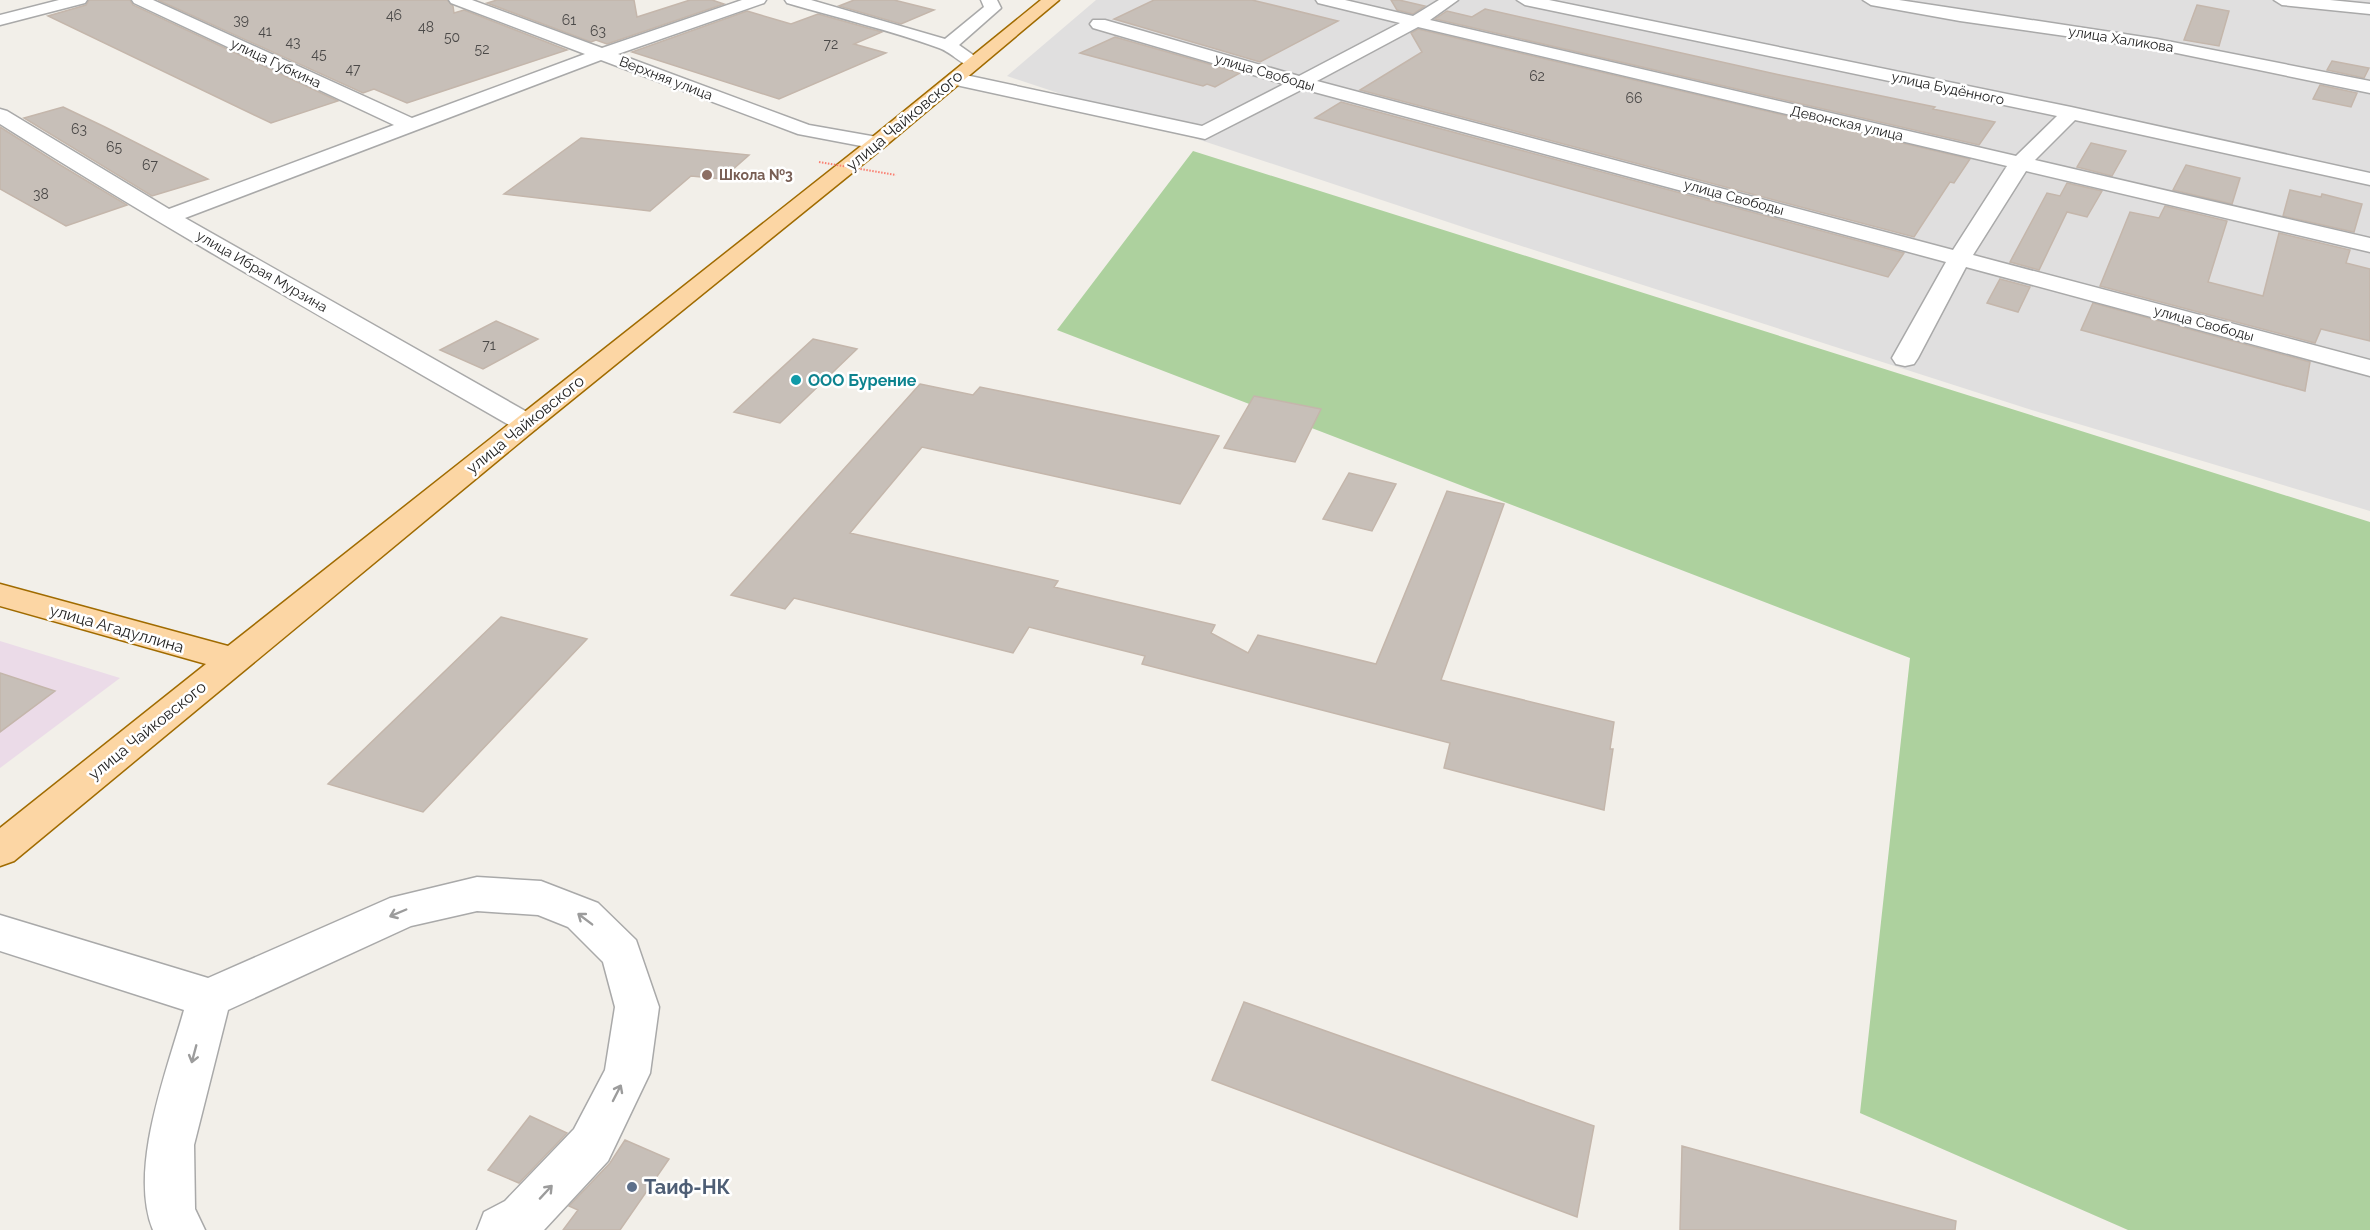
<svg xmlns="http://www.w3.org/2000/svg" width="2370" height="1230" viewBox="0 0 2370 1230" font-family="Raleway,sans-serif">
  <rect width="100%" height="100%" fill="#f2efe9"/>
  <path fill="#e0dfdf" d="M 1096,0 L 2370,0 L 2370,511 L 2035,411 L 1481,233 L 1007,76 Z"/>
  <path fill="#ebdbe8" d="M 0,641 L 120,678 L 0,768 Z"/>
  <path fill="#add19e" d="M 1193,151 L 2370,522 L 2370,1230 L 2128,1230 L 1860,1113 L 1910,658 L 1057,330 Z"/>
  <path fill="#c7bfb8" stroke="#c4b6ab" stroke-width="1.5" d="M 89,0 L 130,0 L 133,5 L 338,101 L 271,123 L 48,16 L 86,5 Z
    M 158,0 L 447,0 L 453,6 L 454,13 L 464,10 L 567,50 L 407,103 L 374,89 L 363,93 Z
    M 497,0 L 634,0 L 637,17 L 690,0 L 712,0 L 724,4 L 607,44 L 596,40 L 591,42 L 487,3 Z
    M 854,0 L 894,0 L 934,10 L 901,24 L 839,6 Z
    M 1154,0 L 1252,0 L 1338,21 L 1260,62 L 1114,19 Z
    M 1391,0 L 1399,0 L 1425,6 L 1413,14 L 1397,10 Z
    M 2197,5 L 2229,11 L 2219,46 L 2184,40 Z
    M 1485,9 L 1780,75 L 1935,107 L 1933,109 L 1995,122 L 1979,145 L 1435,19 L 1447,11 L 1472,17 Z
    M 747,11 L 791,24 L 818,14 L 882,32 L 854,44 L 886,53 L 779,99 L 632,52 Z
    M 1418,29 L 1970,159 L 1954,183 L 1950,182 L 1914,237 L 1360,90 L 1422,52 L 1411,33 Z
    M 1115,37 L 1240,73 L 1215,87 L 1207,84 L 1203,86 L 1080,53 Z
    M 2332,61 L 2369,68 L 2364,78 L 2327,70 Z
    M 2320,85 L 2357,93 L 2351,107 L 2313,99 Z
    M 1341,102 L 1904,253 L 1888,277 L 1315,118 Z
    M 63,107 L 105,127 L 208,179 L 152,196 L 24,118 Z
    M 0,127 L 62,166 L 127,205 L 66,226 L 0,189 Z
    M 581,138 L 749,155 L 722,179 L 691,176 L 650,211 L 504,194 Z
    M 2091,143 L 2126,151 L 2112,176 L 2077,167 Z
    M 2186,165 L 2240,178 L 2232,204 L 2173,190 Z
    M 2067,183 L 2102,191 L 2087,217 L 2067,212 L 2039,270 L 2010,262 L 2047,193 L 2060,196 Z
    M 2290,190 L 2321,197 L 2322,194 L 2362,204 L 2354,232 L 2283,216 Z
    M 2165,206 L 2227,221 L 2208,282 L 2263,296 L 2279,233 L 2350,250 L 2346,263 L 2370,269 L 2370,341 L 2321,329 L 2315,343 L 2100,286 L 2130,212 L 2159,218 Z
    M 2000,279 L 2030,287 L 2018,312 L 1987,303 Z
    M 2093,303 L 2310,362 L 2305,391 L 2081,330 Z
    M 496,321 L 538,339 L 483,369 L 440,350 Z
    M 813,339 L 857,349 L 780,423 L 734,412 Z
    M 920,384 L 973,395 L 980,387 L 1219,436 L 1180,504 L 922,447 L 850,533 L 1058,581 L 1054,587 L 1215,625 L 1211,633 L 1248,653 L 1258,635 L 1376,664 L 1447,491 L 1504,504 L 1441,680 L 1614,722 L 1610,749 L 1613,749 L 1604,810 L 1444,768 L 1450,743 L 1142,664 L 1145,656 L 1029,627 L 1013,653 L 794,598 L 785,609 L 731,595 Z
    M 1254,396 L 1321,409 L 1295,462 L 1224,448 Z
    M 1349,473 L 1396,484 L 1372,531 L 1323,519 Z
    M 501,617 L 587,639 L 423,812 L 328,784 Z
    M 0,673 L 55,691 L 0,732 Z
    M 1244,1002 L 1594,1126 L 1577,1217 L 1212,1080 Z
    M 530,1116 L 567,1133 L 519,1183 L 488,1170 Z
    M 625,1140 L 669,1159 L 620,1230 L 563,1230 L 578,1210 L 569,1206 L 610,1163 Z
    M 1682,1146 L 1956,1221 L 1955,1230 L 1680,1230 Z"/>
  <g fill="none" stroke-linecap="round" stroke-linejoin="round">
    <defs>
      <path id="minor" d="M 59,0 L 87,0 L 85,3 L 0,25 L 0,15 Z
        M 132,0 L 153,0 L 412,118 L 585,54 L 451,3 L 449,0 L 472,0 L 602,48 L 742,0 L 766,0 L 764,3 L 618,54 L 809,125 L 877,137 L 884,139 L 887,143 L 884,147 L 877,149 L 798,134 L 601,60 L 185,218 L 536,417 L 540,423 L 536,429 L 526,431 L 516,429 C 343,329 169,231 0,124 L 0,109 L 7,111 L 169,209 L 394,125 L 134,3 Z
        M 785,0 L 811,0 L 945,39 L 984,7 L 981,0 L 997,0 L 1001,8 L 959,45 L 983,62 L 980,66 C 964,70 954,53 939,48 C 890,30 838,18 787,3 Z
        M 1316,0 L 1345,0 L 1413,16 L 1439,0 L 1458,0 L 1430,20 L 2016,156 L 2057,116 L 1525,5 L 1517,0 L 1549,0 L 2071,107 L 2370,173 L 2370,185 L 2075,120 L 2035,160 L 2370,238 L 2370,252 L 2026,171 L 1973,255 L 2370,360 L 2370,376 L 1966,267 L 1918,358 L 1914,364 L 1905,366 L 1896,364 L 1892,358 L 1946,262 L 1303,89 L 1205,139 L 956,85 L 949,83 L 947,79 L 949,75 L 956,73 L 1202,126 L 1284,84 L 1093,28 L 1090,24 L 1093,20 L 1105,20 L 1299,76 L 1400,23 L 1318,3 ZM 1418,27 L 2007,166 L 1953,250 L 1317,81 Z
        M 1863,0 L 1899,0 L 2157,39 L 2370,81 L 2370,93 L 2157,49 L 1960,21 L 1871,5 Z
        M 2274,0 L 2330,0 L 2370,4 L 2370,14 L 2282,5 Z
        M 477,877 L 541,881 L 598,903 L 636,940 L 659,1007 L 650,1073 L 608,1161 L 544,1230 L 477,1230 L 484,1212 L 505,1201 L 574,1129 L 605,1070 L 615,1007 L 603,962 L 568,927 L 538,915 L 477,911 L 411,926 L 228,1010 L 194,1145 L 195,1209 L 205,1230 L 153,1230 C 128,1169 167,1071 184,1010 L 0,951 L 0,915 L 208,978 L 390,898 Z"/>
      <path id="major" d="M 1041,0 L 1059,0 L 884,147 L 536,429 L 14,861 L 0,866 L 0,828 L 206,664 L 0,606 L 0,584 L 228,646 L 870,139 Z"/>
    </defs>
    <use href="#minor" stroke="#a9a9a9" stroke-width="3"/>
    <use href="#major" stroke="#a06b00" stroke-width="3"/>
    <use href="#minor" fill="#fff" fill-rule="evenodd"/>
    <use href="#major" fill="#fcd6a4" fill-rule="evenodd"/>
    <path stroke="#fa8072" stroke-width="2" stroke-dasharray="1.5 1.5" stroke-linecap="butt" d="M 819,162 L 896,175"/>
  </g>
  <defs><path id="oneway-shaft" d="M-6 0H5M1.5-3L5.5 0L1.5 3" fill="none" stroke-width="1.6" stroke-linecap="round" stroke-linejoin="round" transform="scale(1.5)"/></defs>
  <g stroke="#9c9c9c">
    <use href="#oneway-shaft" transform="translate(398 913) rotate(157)"/>
    <use href="#oneway-shaft" transform="translate(585 919) rotate(-143)"/>
    <use href="#oneway-shaft" transform="translate(194 1054) rotate(105)"/>
    <use href="#oneway-shaft" transform="translate(617 1093) rotate(-63)"/>
    <use href="#oneway-shaft" transform="translate(546 1192) rotate(-47)"/>
  </g>
  <circle fill="#8d6e63" stroke="#fff" stroke-width="2" cx="707" cy="175" r="6"/>
  <circle fill="#0f9aa8" stroke="#fff" stroke-width="2" cx="796" cy="380" r="6"/>
  <circle fill="#5c6f8a" stroke="#fff" stroke-width="2" cx="632" cy="1187" r="6"/>
  <g text-anchor="middle" stroke-width="5" stroke-linejoin="round" paint-order="stroke">
    <g font-size="14" fill="#4b4948">
      <text x="394" y="20">46</text>
      <text x="241" y="25">39</text>
      <text x="569" y="25">61</text>
      <text x="426" y="32">48</text>
      <text x="265" y="36">41</text>
      <text x="598" y="36">63</text>
      <text x="452" y="42">50</text>
      <text x="293" y="47">43</text>
      <text x="831" y="49">72</text>
      <text x="482" y="54">52</text>
      <text x="319" y="59">45</text>
      <text x="353" y="74">47</text>
      <text x="1537" y="81">62</text>
      <text x="1634" y="103">66</text>
      <text x="79" y="134">63</text>
      <text x="114" y="152">65</text>
      <text x="150" y="170">67</text>
      <text x="41" y="199">38</text>
      <text x="489" y="350">71</text>
    </g>
    <g font-size="14" fill="#222" stroke="#fff">
      <text transform="translate(2121 39) rotate(9)" y="5">улица Халикова</text>
      <text transform="translate(276 63) rotate(25)" y="5">улица Губкина</text>
      <text transform="translate(1265 72) rotate(16)" y="5">улица Свободы</text>
      <text transform="translate(666 78) rotate(21)" y="5">Верхняя улица</text>
      <text transform="translate(1948 88) rotate(12)" y="5">улица Будённого</text>
      <text transform="translate(1847 123) rotate(13)" y="5">Девонская улица</text>
      <text transform="translate(1734 197) rotate(15)" y="5">улица Свободы</text>
      <text transform="translate(262 271) rotate(30)" y="5">улица Ибрая Мурзина</text>
      <text transform="translate(2204 323) rotate(15)" y="5">улица Свободы</text>
    </g>
    <g font-size="14" font-weight="bold" fill="#785e54" stroke="#fff" text-anchor="start">
      <text x="719" y="180">Школа №3</text>
    </g>
    <g font-size="16" fill="#222" stroke="#fff">
      <text transform="translate(904 120) rotate(-40)" y="6">улица Чайковского</text>
      <text transform="translate(525 424) rotate(-39)" y="6">улица Чайковского</text>
      <text transform="translate(117 628) rotate(16)" y="6">улица Агадуллина</text>
      <text transform="translate(147 730) rotate(-39)" y="6">улица Чайковского</text>
    </g>
    <g font-size="16" font-weight="bold" fill="#0d838f" stroke="#fff" text-anchor="start">
      <text x="808" y="386">ООО Бурение</text>
    </g>
    <g font-size="20" font-weight="bold" fill="#4e5e75" stroke="#fff" text-anchor="start">
      <text x="644" y="1194">Таиф-НК</text>
    </g>
  </g>
</svg>
